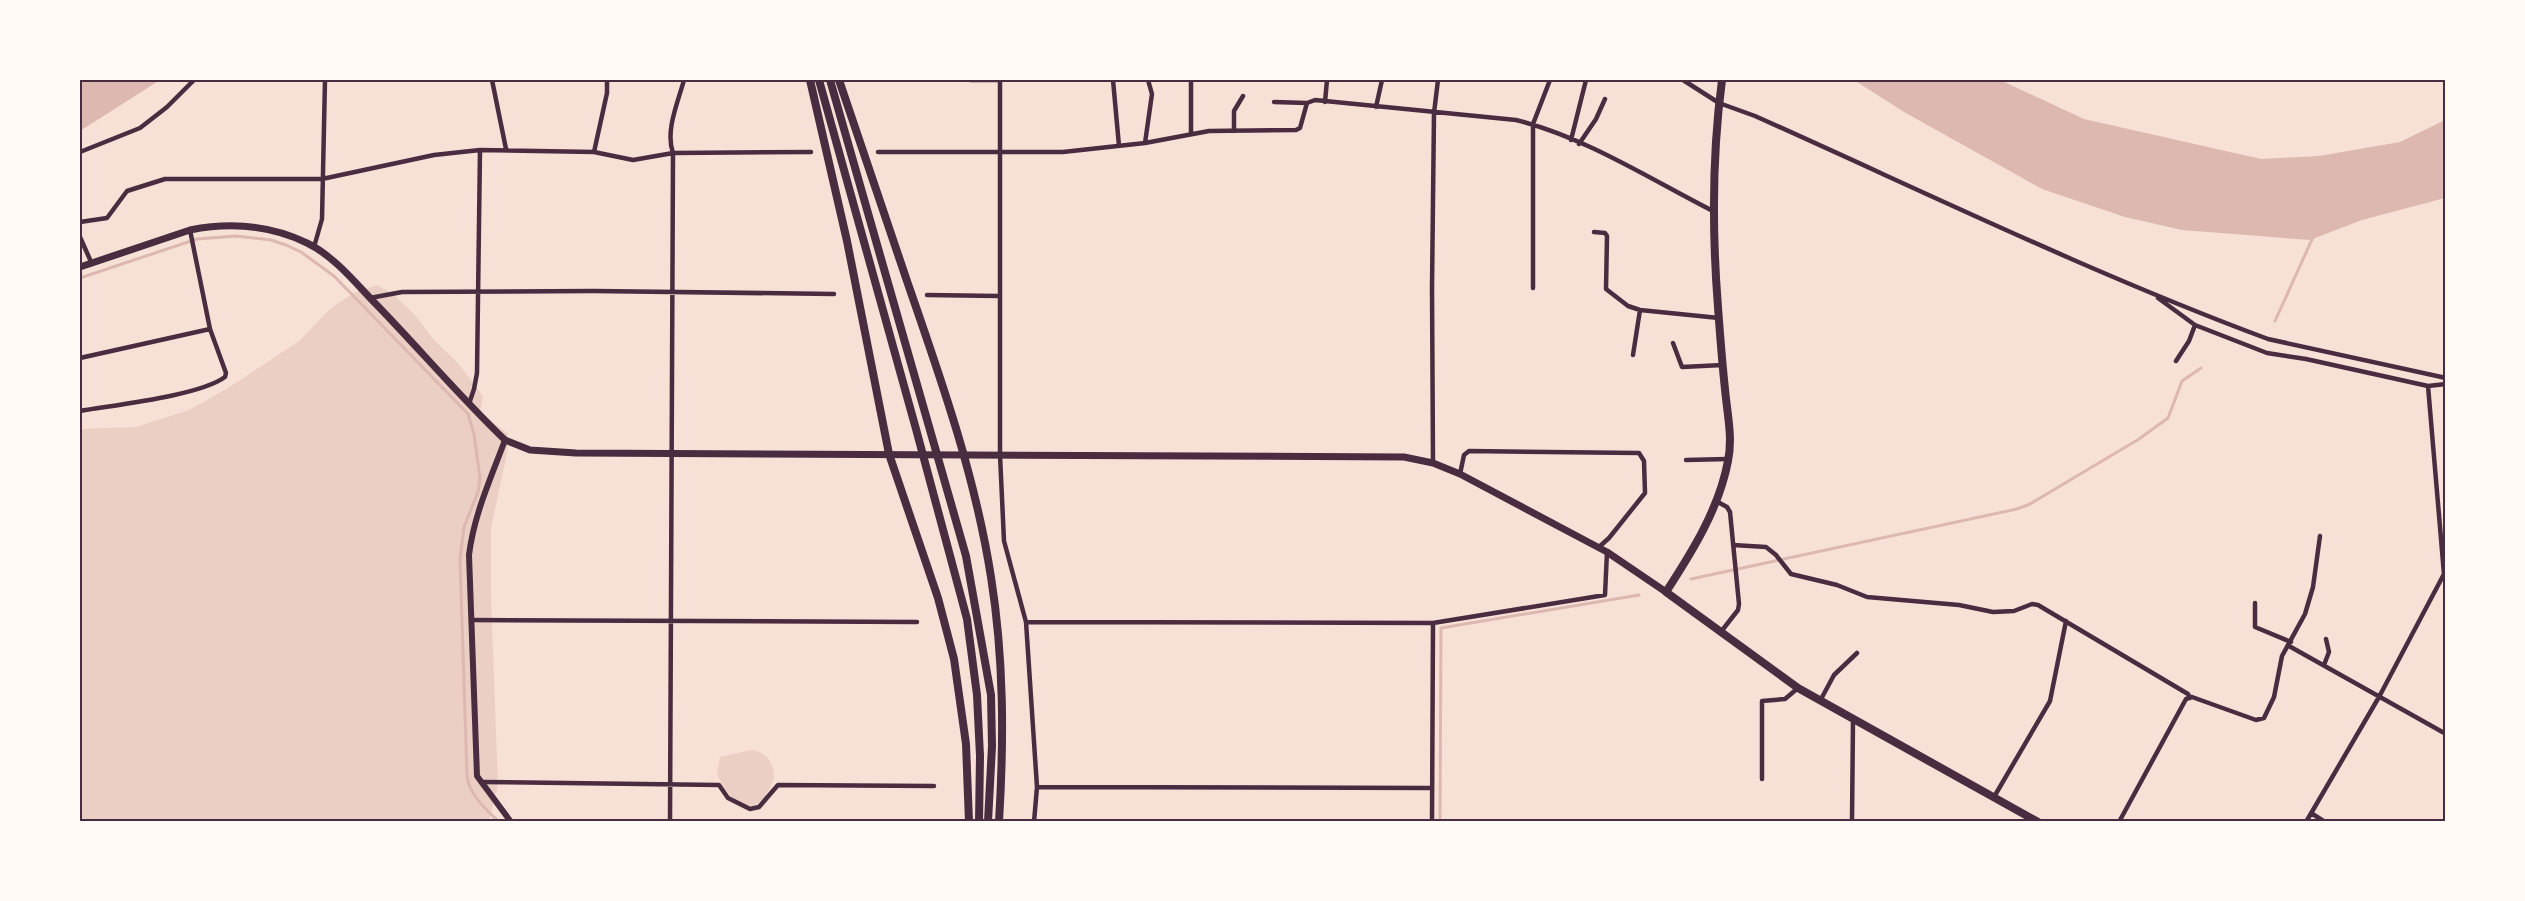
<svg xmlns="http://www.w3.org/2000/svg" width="2525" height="901" viewBox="0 0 2525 901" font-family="Commissioner,sans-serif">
  <rect width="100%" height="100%" fill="#f7e1d7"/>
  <path fill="#ebcfc5" d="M 377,285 L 393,294 L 415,315 L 434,340 L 458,363 L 483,396 L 480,412 L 508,434 L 507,453 L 491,528 L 491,597 L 498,785 L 489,821 L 80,821 L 80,429 L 136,427 L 189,410 L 228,388 L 299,341 L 331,308 L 354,293 Z
    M 751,750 C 767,752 774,763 774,779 C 770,786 768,794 762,800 C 745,818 723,790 717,774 L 720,757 Z"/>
  <path fill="#dcb8b0" d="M 80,80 L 160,80 L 80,131 Z
    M 1854,80 L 2000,80 L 2084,119 L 2261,159 L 2319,156 L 2400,142 L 2445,120 L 2445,198 L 2362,220 L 2310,240 L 2182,230 L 2125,217 L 2042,189 L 1904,112 Z"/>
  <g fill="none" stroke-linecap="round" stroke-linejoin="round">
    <path stroke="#dcb8b0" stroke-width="3" d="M 80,278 L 197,239 L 236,236 L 271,240 L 286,245 L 301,252 L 334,276 L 468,414 L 474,434 L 480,478 L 478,492 L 464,527 L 460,559 L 467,776 C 469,795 486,809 499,822
      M 2275,321 L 2314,235
      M 1691,579 L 2017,509 L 2030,504 L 2139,439 L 2168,418 L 2182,381 L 2201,368
      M 1440,822 L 1441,628 L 1639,595"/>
    <path stroke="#4a2c40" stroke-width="4.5" d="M 492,80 L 506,149
      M 970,80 L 1000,80
      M 1000,80 L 1000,455 L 1004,541 L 1026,622 L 1037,787 L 1034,822
      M 1113,80 L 1119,146
      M 1683,80 L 1719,103 L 1755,116 C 1925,192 2093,274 2268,339 L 2446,378
      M 1274,102 L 1307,103
      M 1325,102 L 1327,80
      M 1376,107 L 1382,80
      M 1234,131 L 1234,111 L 1243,96
      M 1191,133 L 1191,80
      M 1571,140 L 1586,80
      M 1145,143 L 1152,94 L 1148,80
      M 1579,144 L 1596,119 L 1605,99
      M 80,152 L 140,128 L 167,107 L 194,80
      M 594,152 L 607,93 L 607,80
      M 878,152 L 1063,152 L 1145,143 L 1209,131 L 1296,130 L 1300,128 L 1307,103 L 1315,100 L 1516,120 C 1585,137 1650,179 1713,211
      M 80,222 L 107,218 L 127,191 L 165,179 L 322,179 L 434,155 L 480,150 L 594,152 L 633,160 L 673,153 C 665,131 678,102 684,80
      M 1594,232 L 1605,233 L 1607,236 L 1606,289 L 1628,306 L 1640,310 L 1719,318
      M 80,237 L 92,264
      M 314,247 L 322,219 L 325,80
      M 1533,288 L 1533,124 L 1550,80
      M 927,295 L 999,296
      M 370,298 L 402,292 L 594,291 L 834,294
      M 2158,298 L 2195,325 L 2267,353 L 2306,359 L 2428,386 L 2446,384
      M 1673,343 L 1682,367 L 1723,365
      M 1633,355 L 1640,310
      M 80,358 L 210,329
      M 2176,361 L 2189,341 L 2195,325
      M 469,404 L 474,389 L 477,373 L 480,150
      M 80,411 C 114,405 199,396 225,377 L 226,373 L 210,329 L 190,230
      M 1686,460 L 1728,459
      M 1433,463 L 1432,288 L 1434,113 L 1438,80
      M 1460,474 L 1464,455 L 1469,451 L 1639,453 L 1644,461 L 1645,493 L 1609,538 L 1599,547
      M 1716,501 L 1727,507 L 1730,512 L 1739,604 L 1738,610 L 1720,633
      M 1733,545 L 1766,547 L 1776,555 L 1791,574 L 1837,585 L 1867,597 L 1959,605 L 1993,612 L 2014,611 L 2032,604 L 2038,605 L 2188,694 L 2190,698
      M 2255,603 L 2255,627 L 2291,642
      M 471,620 L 917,622
      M 1026,622 L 1433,623 L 1605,595 L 1607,552
      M 2289,646 L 2446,734
      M 2324,665 L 2329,652 L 2326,639
      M 1820,701 L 1834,675 L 1857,653
      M 1762,779 L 1762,701 L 1785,699 L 1798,688
      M 481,782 L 719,785 L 728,798 L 750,809 L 759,807 L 778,785 L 934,786
      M 1037,787 L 1431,788
      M 1994,797 L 2050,701 L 2066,621
      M 2311,813 L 2325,822
      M 670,822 L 673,153 L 811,152
      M 1432,822 L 1433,623
      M 1852,822 L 1853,720
      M 2119,822 L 2186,699 L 2192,697 L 2256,720 L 2264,718 L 2274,697 L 2282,656 L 2305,614 L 2313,587 L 2320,536
      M 2306,822 L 2379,697 L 2444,574 L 2428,386"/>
    <path stroke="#4a2c40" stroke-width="6" d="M 505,440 C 491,478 474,514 469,555 L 477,776 L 511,822"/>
    <path stroke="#4a2c40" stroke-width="7" d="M 80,267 L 190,230 C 231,222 270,225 307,243 C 332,255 353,280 372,300 C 417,346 459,396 505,440 L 530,450 L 576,453 L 1404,457 L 1433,463 L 1460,474 L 1607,552 L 1666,592"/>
    <path stroke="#4a2c40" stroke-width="8" d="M 1722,80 C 1712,155 1712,231 1718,307 C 1720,334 1722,362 1725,389 C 1727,413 1733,437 1728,461 C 1719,509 1692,552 1666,592 L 1798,688 L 2038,822"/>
    <path stroke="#4a2c40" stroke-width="8" d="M 810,80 L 847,241 L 889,454 L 938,598 L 954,659 L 966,744 L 969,822
      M 819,80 L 916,429 L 967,619 L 977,695 L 980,756 L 979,822
      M 830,80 L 966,556 L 991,695 L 992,746 L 988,822
      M 839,80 C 862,147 884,214 907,281 C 941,379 975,475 991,577 C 1004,659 1004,739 999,822"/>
  </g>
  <rect width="2525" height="901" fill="none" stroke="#fffaf5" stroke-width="162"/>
  <rect x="81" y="81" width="2363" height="739" fill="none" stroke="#4a2c40" stroke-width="2"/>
</svg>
